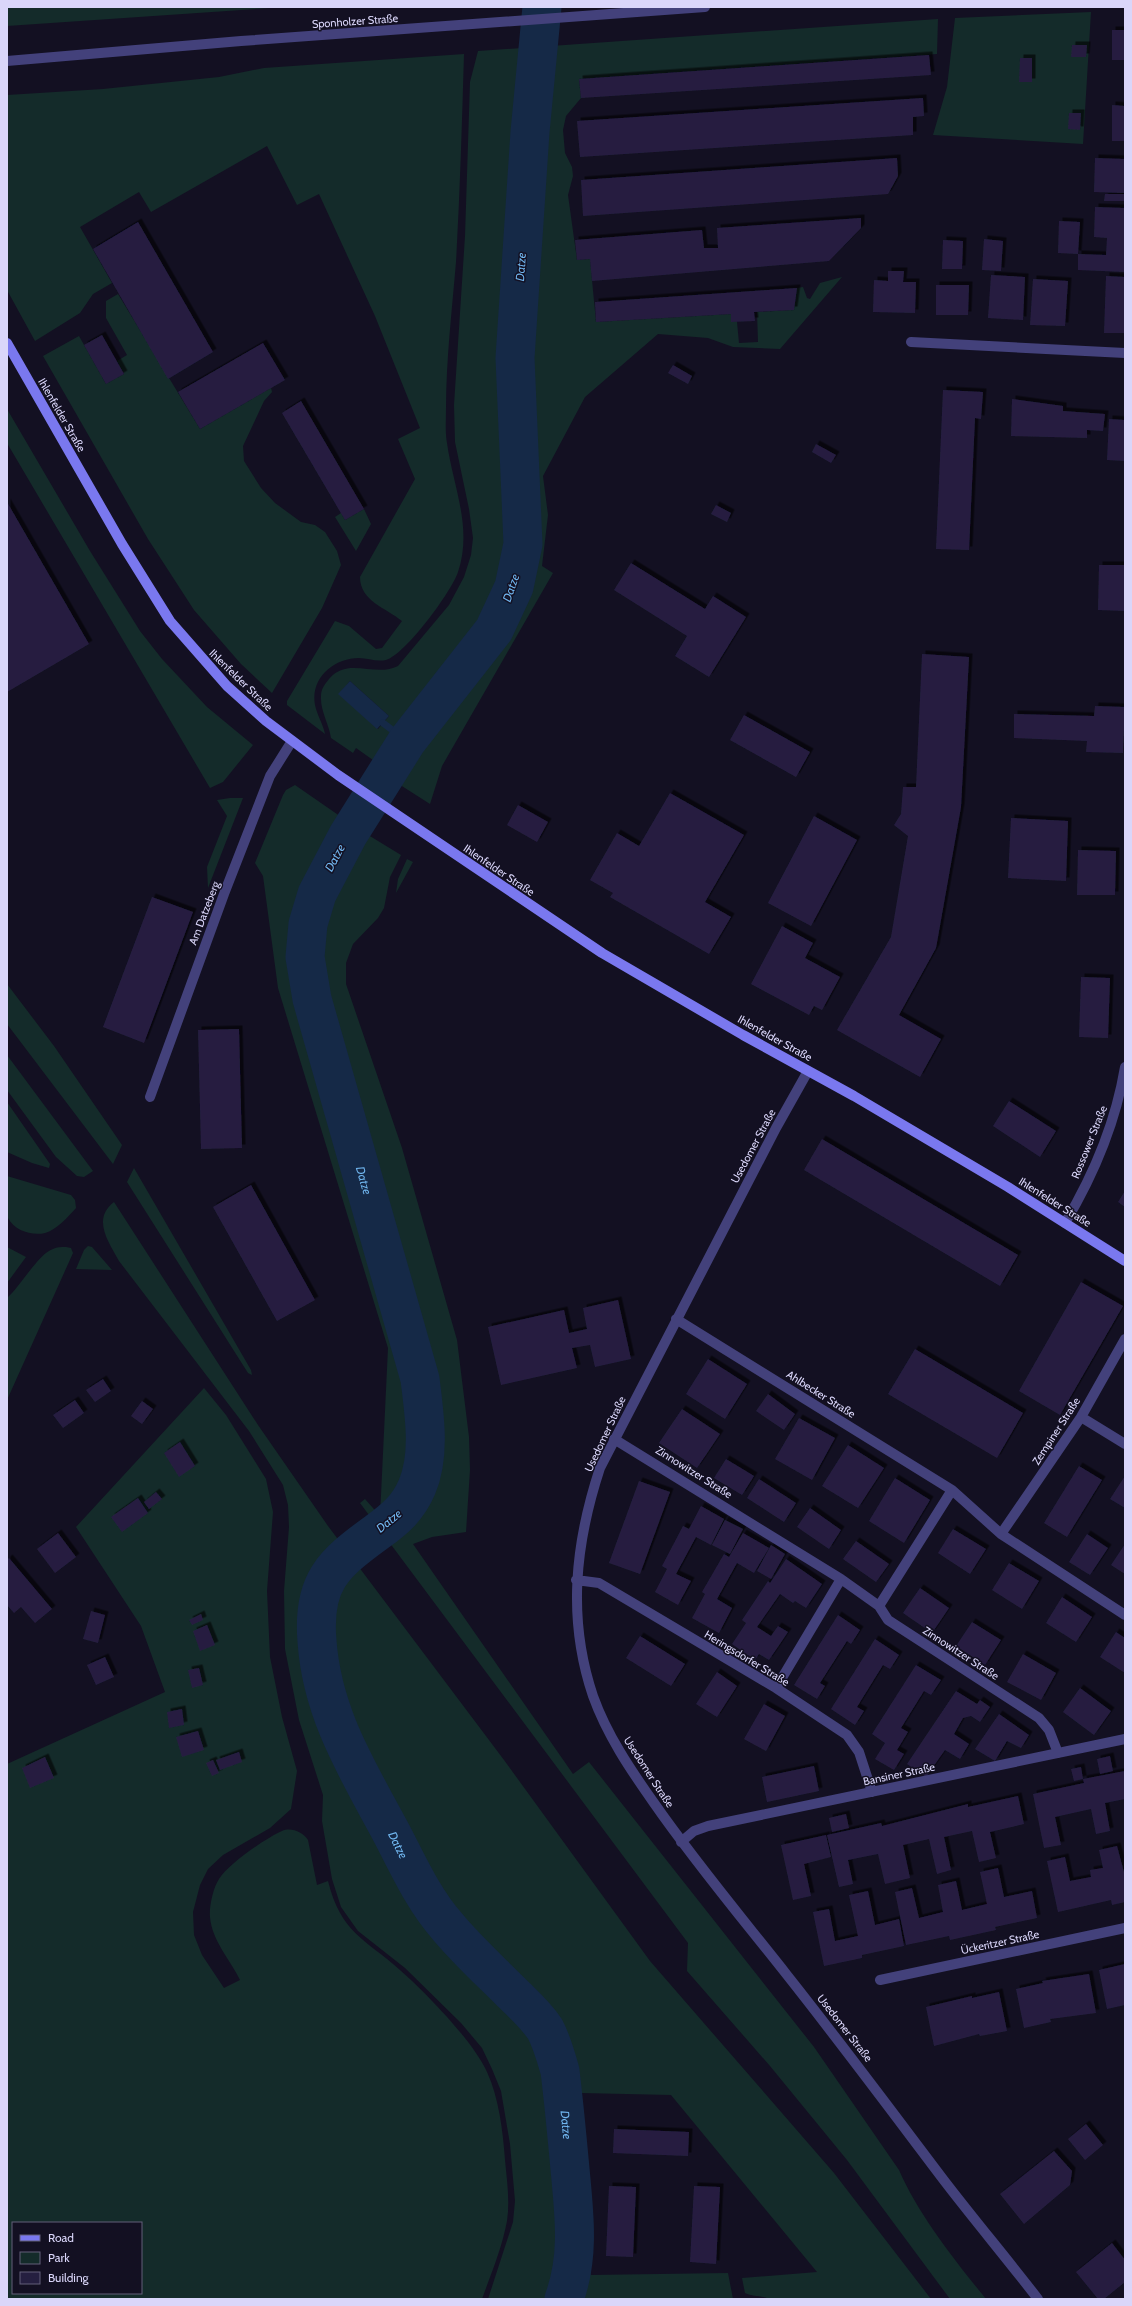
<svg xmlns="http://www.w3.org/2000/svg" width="1132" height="2306" viewBox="0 0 1132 2306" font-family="Cabin,sans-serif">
  <defs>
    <filter id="shadow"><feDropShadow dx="3.5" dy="-3.5" stdDeviation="0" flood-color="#0009"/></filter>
  </defs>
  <rect width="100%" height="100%" fill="#131022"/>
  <path fill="#142b2a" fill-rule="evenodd" d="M 7,7 L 285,7 L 7,26 Z
    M 1091,12 L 1083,144 L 933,135 L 947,87 L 955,18 Z
    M 938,19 L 937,54 L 579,79 L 581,98 L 566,116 L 563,130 L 565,153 L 572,167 L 573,176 L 568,195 L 577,260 L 590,259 L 596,322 L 731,314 L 731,322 L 737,322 L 739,343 L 758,342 L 757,312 L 794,310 L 797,288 L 803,287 L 807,298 L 810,299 L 820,283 L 842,277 L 780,349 L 733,347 L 708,338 L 658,334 L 585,397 L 543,476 L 548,515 L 542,566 L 553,573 L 442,766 L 430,804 L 394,781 L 397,777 L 356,748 L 353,753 L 331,738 C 329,724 320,710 321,696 C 321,689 325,684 329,679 C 348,656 375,678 398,666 L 449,605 L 464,577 L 471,555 L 473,538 L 469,509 L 455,442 L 454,405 L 465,236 L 470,82 L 478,51 ZM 350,681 L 389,716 L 378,729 L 339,694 Z
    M 464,54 C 462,123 460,193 456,262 C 452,310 446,360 446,408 C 446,420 445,432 447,443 C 453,486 473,528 458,572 C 452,591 405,655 386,660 C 376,662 368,658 359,658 C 334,658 310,678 315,705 C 317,715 323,724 325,734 L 287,705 L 287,701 L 335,621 L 349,626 L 376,649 L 382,648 L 402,621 C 386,608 360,601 360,577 L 415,479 L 398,439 L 420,428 L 375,316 L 319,194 L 297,205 L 267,146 L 151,212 L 139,192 L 80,227 L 112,283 L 93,294 L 80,313 L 35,341 L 7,290 L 7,95 L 103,89 L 219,77 L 264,68 Z
    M 118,294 L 200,429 L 271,388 L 272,392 L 264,401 L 243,446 L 244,461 L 261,488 L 275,503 L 301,522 L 315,525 L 325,532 L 337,551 L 341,565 L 322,608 L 272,693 L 241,664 L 194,610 L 148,539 L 43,356 L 79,336 L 106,384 L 124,374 L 117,361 L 127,355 L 106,318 L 106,301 Z
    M 7,409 L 90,551 L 140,631 L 162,659 L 207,707 L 253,745 L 223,782 L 210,788 L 7,443 Z
    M 364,509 L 371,524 L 356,551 L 335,517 L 341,513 L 345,520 Z
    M 295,785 L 360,830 L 401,855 L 390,877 L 384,908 L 378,918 L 353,944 L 346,963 L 346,984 L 402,1148 L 457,1340 L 469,1437 L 470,1470 L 466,1532 L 432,1537 L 413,1544 L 573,1774 L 589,1762 L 814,2047 L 899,2170 C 918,2214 956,2262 986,2299 L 950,2299 L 847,2160 L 770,2066 L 687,1971 L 688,1943 L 360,1503 L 365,1499 L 380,1516 L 388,1348 L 278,988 L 263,876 L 255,863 L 283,795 L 286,790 Z
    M 230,798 L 243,798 L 208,888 L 207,867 L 227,816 L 217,800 Z
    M 407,859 L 413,862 L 396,893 L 398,879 Z
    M 7,984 L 54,1046 L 122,1145 L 113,1164 L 7,1024 Z
    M 7,1055 L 93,1171 L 84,1177 L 77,1176 L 56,1157 L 7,1090 Z
    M 7,1102 L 50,1164 L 49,1168 L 32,1163 L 7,1152 Z
    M 134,1168 L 251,1370 L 252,1375 L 248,1373 L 127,1182 Z
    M 7,1176 L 71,1195 L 75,1200 L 76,1208 C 69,1216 56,1230 45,1233 C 32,1236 15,1231 8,1218 C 4,1211 7,1185 7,1176 Z
    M 114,1202 L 258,1425 L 328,1526 L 504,1760 L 650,1961 L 834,2173 L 931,2299 L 769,2299 C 761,2295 753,2297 745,2293 L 742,2278 L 817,2272 L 671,2095 L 581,2093 L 591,2275 L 728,2273 L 733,2299 L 488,2299 L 513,2222 L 515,2201 L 510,2144 L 501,2091 L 492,2069 L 482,2048 L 461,2023 L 405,1968 L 358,1931 L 341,1907 L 332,1879 L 322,1821 L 323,1795 L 299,1720 L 285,1649 L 284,1591 L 289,1527 L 288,1505 L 283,1485 L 249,1431 L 119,1261 C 108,1241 92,1219 114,1202 Z
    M 88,1246 L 92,1247 L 112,1270 L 76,1269 L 84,1250 Z
    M 7,1247 L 26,1257 L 7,1283 Z
    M 66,1247 L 71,1248 L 73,1253 L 7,1400 L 7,1298 C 20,1287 39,1253 53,1249 C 57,1247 61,1247 66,1247 Z
    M 204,1388 L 226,1415 L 266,1479 L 273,1512 L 267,1591 L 270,1657 L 282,1717 L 297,1771 L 291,1809 L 270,1828 L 223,1855 L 208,1869 L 200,1885 L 193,1912 L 194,1935 L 202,1955 L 224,1988 L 240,1980 C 230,1959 212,1941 210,1917 C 209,1907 213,1888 219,1879 C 228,1864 266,1838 282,1831 C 291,1827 303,1832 308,1840 L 317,1885 L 328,1881 C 341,1933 364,1938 400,1970 C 426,1993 473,2041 487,2072 C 499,2098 503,2132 505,2160 C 507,2181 510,2201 507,2221 C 502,2248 491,2274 482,2299 L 7,2299 L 7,1764 L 165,1692 L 141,1626 L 76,1527 ZM 13,2223 L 141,2223 L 141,2293 L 13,2293 Z"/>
  <path fill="#152947" d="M 350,681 L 389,716 L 377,729 L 338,694 Z"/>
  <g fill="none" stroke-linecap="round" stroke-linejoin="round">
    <path stroke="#152947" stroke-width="7" d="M 383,723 L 407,741"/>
    <path stroke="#152947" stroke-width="39" id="s1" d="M 542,7 L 530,132 L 515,358 L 523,544 L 514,587 L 494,630 L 407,741 L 348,835 L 317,894 L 308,924 L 305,957 L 312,999 L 420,1379 C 424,1413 431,1454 417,1487 C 408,1508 395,1519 377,1532 C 333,1564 312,1582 317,1641 C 322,1715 359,1772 393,1836 C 409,1867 424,1900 447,1926 C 466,1949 488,1969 509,1990 C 522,2003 535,2014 545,2029 C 552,2042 556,2057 560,2071 C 564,2104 567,2136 570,2169 C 574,2213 580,2256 564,2299"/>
  </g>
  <path fill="#251f40" filter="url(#shadow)" d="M 1112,30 L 1125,30 L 1125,60 L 1112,60 Z
    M 1072,45 L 1087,45 L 1086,57 L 1071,57 Z
    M 929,55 L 931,75 L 581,98 L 579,79 Z
    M 1020,58 L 1032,58 L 1032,82 L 1019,82 Z
    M 923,98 L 924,116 L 913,117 L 913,135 L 580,157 L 577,121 Z
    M 1112,105 L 1125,106 L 1125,141 L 1112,141 Z
    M 1069,113 L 1081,113 L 1080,130 L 1068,129 Z
    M 897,158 L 898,176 L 888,194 L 583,216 L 581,180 Z
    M 1095,158 L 1125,159 L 1125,193 L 1094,192 Z
    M 1105,194 L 1124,194 L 1124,201 L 1104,201 Z
    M 1095,207 L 1125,208 L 1125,272 L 1078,270 L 1078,254 L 1058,253 L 1059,221 L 1080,222 L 1078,254 L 1106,255 L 1107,238 L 1094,237 Z
    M 861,218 L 861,228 L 829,261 L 592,281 L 590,259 L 577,260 L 575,240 L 702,230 L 704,248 L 718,248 L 717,228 Z
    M 138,222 L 213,352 L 168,379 L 93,249 Z
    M 984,239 L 1003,241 L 1001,271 L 982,270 Z
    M 943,240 L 963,241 L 962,269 L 942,269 Z
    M 888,271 L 904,271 L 903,282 L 916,282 L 915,313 L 873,312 L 874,280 L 888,281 Z
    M 991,275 L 1025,277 L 1023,320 L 988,318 Z
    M 1106,276 L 1125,277 L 1125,333 L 1104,333 Z
    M 1033,279 L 1068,281 L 1065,326 L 1030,325 Z
    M 936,285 L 969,285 L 968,315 L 936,315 Z
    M 797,288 L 794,310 L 754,312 L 755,321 L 731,322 L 731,314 L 596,322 L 595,302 Z
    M 102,335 L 124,374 L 106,384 L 84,345 Z
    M 263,343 L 285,380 L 200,429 L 178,392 Z
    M 673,365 L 692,376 L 688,384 L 668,373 Z
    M 943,390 L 983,392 L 981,419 L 975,418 L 969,550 L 936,549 Z
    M 1012,399 L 1063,406 L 1063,411 L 1105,414 L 1103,431 L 1087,430 L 1087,438 L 1011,436 Z
    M 301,401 L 364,509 L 345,520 L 282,413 Z
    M 1109,419 L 1125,420 L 1125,461 L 1107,460 Z
    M 816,444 L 836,455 L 831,463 L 812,452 Z
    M 7,502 L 89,644 L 7,692 Z
    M 716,505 L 731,513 L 727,522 L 711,514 Z
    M 631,563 L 705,609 L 713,596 L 746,617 L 709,677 L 675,656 L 687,636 L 614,590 Z
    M 1099,565 L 1125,565 L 1125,611 L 1098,610 Z
    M 922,654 L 969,657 L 961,807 L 936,948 L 899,1015 L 941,1039 L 920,1077 L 837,1030 L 891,937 L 908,836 L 894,825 L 901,814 L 903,787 L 916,787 Z
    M 1095,706 L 1125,707 L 1123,753 L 1086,752 L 1087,741 L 1014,738 L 1014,714 L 1094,716 Z
    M 744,715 L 810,752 L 796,777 L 730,740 Z
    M 670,793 L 744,835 L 705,902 L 731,917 L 709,954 L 610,897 L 613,893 L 590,880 L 617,833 L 639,846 Z
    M 518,805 L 548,822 L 537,842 L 507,825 Z
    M 814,816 L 857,840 L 811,926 L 768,903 Z
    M 1011,818 L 1068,821 L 1066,881 L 1008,878 Z
    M 1078,850 L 1116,851 L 1115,895 L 1077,895 Z
    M 152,897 L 193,912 L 144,1043 L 103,1027 Z
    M 782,926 L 813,943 L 805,958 L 840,977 L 822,1010 L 814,1006 L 809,1015 L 751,984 Z
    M 1081,977 L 1110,978 L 1108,1038 L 1079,1037 Z
    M 239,1029 L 242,1148 L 201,1149 L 198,1030 Z
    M 1009,1101 L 1056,1131 L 1040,1157 L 993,1126 Z
    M 822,1139 L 1018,1255 L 1000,1286 L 804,1170 Z
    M 251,1185 L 315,1300 L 277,1321 L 213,1207 Z
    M 1125,1191 L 1125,1207 L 1118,1202 Z
    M 1081,1282 L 1123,1306 L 1060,1415 L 1019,1391 Z
    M 618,1300 L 631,1359 L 595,1367 L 590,1345 L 572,1348 L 577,1368 L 501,1385 L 488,1327 L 564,1310 L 569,1333 L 587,1329 L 583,1308 Z
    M 915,1349 L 1023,1413 L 997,1458 L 888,1394 Z
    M 708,1359 L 747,1384 L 725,1419 L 686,1394 Z
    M 103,1379 L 111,1391 L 95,1402 L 86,1390 Z
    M 768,1394 L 795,1414 L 784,1430 L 756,1411 Z
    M 75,1400 L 84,1413 L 63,1428 L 53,1415 Z
    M 142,1401 L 153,1409 L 142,1424 L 131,1416 Z
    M 682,1409 L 720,1434 L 697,1468 L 659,1443 Z
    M 799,1418 L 835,1438 L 812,1480 L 775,1459 Z
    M 180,1442 L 195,1466 L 179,1477 L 164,1453 Z
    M 848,1445 L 884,1468 L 858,1508 L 822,1486 Z
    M 726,1459 L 754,1476 L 742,1495 L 714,1478 Z
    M 1079,1466 L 1102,1480 L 1067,1537 L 1044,1523 Z
    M 1125,1476 L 1125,1508 L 1110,1499 Z
    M 895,1478 L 930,1500 L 904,1543 L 869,1521 Z
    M 759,1479 L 796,1503 L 784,1522 L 747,1498 Z
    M 639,1481 L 670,1492 L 640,1574 L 609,1563 Z
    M 156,1492 L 162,1499 L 149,1509 L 144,1502 Z
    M 138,1498 L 148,1513 L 122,1532 L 111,1517 Z
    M 701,1506 L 724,1519 L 711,1545 L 696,1537 L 676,1574 L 691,1581 L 678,1605 L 655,1592 L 667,1569 L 662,1566 L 683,1526 L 689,1529 Z
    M 810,1508 L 841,1530 L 829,1549 L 797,1527 Z
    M 725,1520 L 743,1529 L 730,1554 L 712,1545 Z
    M 953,1529 L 986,1549 L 970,1574 L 938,1553 Z
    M 58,1533 L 76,1557 L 55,1573 L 37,1549 Z
    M 743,1533 L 769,1548 L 754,1573 L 737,1563 L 717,1599 L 732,1608 L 719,1633 L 692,1618 L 705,1594 L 702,1592 L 724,1554 L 729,1557 Z
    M 1087,1534 L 1108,1548 L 1090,1575 L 1069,1562 Z
    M 856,1541 L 889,1564 L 876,1582 L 843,1559 Z
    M 1125,1544 L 1125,1574 L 1111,1565 Z
    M 771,1545 L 785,1554 L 771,1579 L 757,1571 Z
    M 9,1558 L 52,1609 L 35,1623 L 21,1607 L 14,1613 L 7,1605 L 7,1560 Z
    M 786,1559 L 822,1584 L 806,1608 L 795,1601 L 793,1603 L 780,1594 L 757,1627 L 771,1636 L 778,1626 L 788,1632 L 769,1660 L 759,1654 L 755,1660 L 732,1644 L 746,1623 L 742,1620 L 768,1581 L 770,1583 Z
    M 1009,1563 L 1039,1581 L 1022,1609 L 992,1590 Z
    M 920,1588 L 949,1608 L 932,1633 L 903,1613 Z
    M 1062,1597 L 1092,1617 L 1076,1642 L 1046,1623 Z
    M 91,1611 L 105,1615 L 98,1643 L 83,1639 Z
    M 201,1614 L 203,1620 L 192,1625 L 189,1620 Z
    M 838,1615 L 860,1630 L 851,1644 L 847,1641 L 820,1683 L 825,1686 L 817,1699 L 794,1685 Z
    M 972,1622 L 1001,1640 L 985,1665 L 956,1646 Z
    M 207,1625 L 215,1645 L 200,1651 L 193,1631 Z
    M 1116,1632 L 1125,1638 L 1125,1673 L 1100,1657 Z
    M 640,1636 L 685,1664 L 671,1686 L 626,1658 Z
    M 875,1639 L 899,1655 L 890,1669 L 883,1665 L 857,1707 L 864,1711 L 855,1725 L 831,1709 Z
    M 1023,1654 L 1056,1673 L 1041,1700 L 1007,1682 Z
    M 105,1657 L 114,1677 L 96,1685 L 87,1665 Z
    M 916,1665 L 941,1680 L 931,1695 L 924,1691 L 901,1728 L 908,1732 L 897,1750 L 904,1754 L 894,1770 L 875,1759 L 885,1743 L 872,1734 Z
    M 199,1668 L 203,1685 L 192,1688 L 188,1670 Z
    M 717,1672 L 737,1686 L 717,1717 L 696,1704 Z
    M 1080,1688 L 1111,1711 L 1094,1735 L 1063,1712 Z
    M 956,1691 L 977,1704 L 980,1700 L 990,1707 L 980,1722 L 971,1716 L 963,1718 L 954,1734 L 969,1744 L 960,1759 L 945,1750 L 926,1777 L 907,1764 Z
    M 764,1704 L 785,1716 L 766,1751 L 744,1739 Z
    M 182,1709 L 184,1725 L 169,1728 L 167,1712 Z
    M 999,1714 L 1029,1735 L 1021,1748 L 1007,1741 L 995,1761 L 975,1749 Z
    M 198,1731 L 204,1750 L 182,1757 L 176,1737 Z
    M 239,1752 L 242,1762 L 220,1770 L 216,1760 Z
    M 1110,1756 L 1113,1771 L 1100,1774 L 1097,1759 Z
    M 45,1757 L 54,1778 L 30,1788 L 22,1768 Z
    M 213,1760 L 219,1773 L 212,1776 L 206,1763 Z
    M 814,1766 L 819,1791 L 767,1802 L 762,1777 Z
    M 1081,1767 L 1083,1779 L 1074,1781 L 1071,1769 Z
    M 1125,1771 L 1125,1799 L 1105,1803 L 1110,1831 L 1096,1834 L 1091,1809 L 1055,1817 L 1061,1845 L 1044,1848 L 1033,1794 L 1084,1783 L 1083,1779 Z
    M 1018,1796 L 1024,1824 L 990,1832 L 996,1858 L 979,1862 L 972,1831 L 944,1837 L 951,1870 L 937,1874 L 929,1839 L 903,1845 L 910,1878 L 885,1884 L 878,1854 L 848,1860 L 853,1884 L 839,1887 L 827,1835 L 881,1823 L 882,1826 L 968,1804 L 968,1807 Z
    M 846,1814 L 849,1828 L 832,1832 L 829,1818 Z
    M 826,1835 L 831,1857 L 804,1864 L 811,1896 L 793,1900 L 781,1845 Z
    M 1117,1846 L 1125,1876 L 1125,1902 L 1112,1905 L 1111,1900 L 1058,1912 L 1047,1861 L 1065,1857 L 1070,1881 L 1091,1877 L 1090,1870 L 1103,1868 L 1099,1850 Z
    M 998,1868 L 1004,1897 L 1032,1891 L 1037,1918 L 995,1927 L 996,1930 L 950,1940 L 949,1936 L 906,1945 L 895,1892 L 912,1888 L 919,1918 L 943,1912 L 938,1885 L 956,1881 L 962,1910 L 987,1904 L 980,1872 Z
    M 868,1891 L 875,1925 L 899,1919 L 904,1946 L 862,1955 L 862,1958 L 824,1966 L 813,1912 L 829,1909 L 835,1941 L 858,1936 L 849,1895 Z
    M 1125,1964 L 1125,2005 L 1107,2009 L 1099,1970 Z
    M 1089,1974 L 1096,2013 L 1050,2019 L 1051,2022 L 1024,2028 L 1016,1989 L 1043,1983 L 1042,1981 Z
    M 999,1992 L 1007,2031 L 980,2036 L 979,2034 L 934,2046 L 926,2007 L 972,1996 L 972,1998 Z
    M 1086,2124 L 1103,2145 L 1085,2160 L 1068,2139 Z
    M 614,2129 L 689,2132 L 688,2156 L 613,2153 Z
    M 1054,2151 L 1072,2171 L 1070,2185 L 1024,2224 L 1000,2194 Z
    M 609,2186 L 636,2187 L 633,2257 L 606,2256 Z
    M 694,2186 L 720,2187 L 716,2264 L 690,2262 Z
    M 1112,2243 L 1125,2260 L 1125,2282 L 1104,2299 L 1098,2299 L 1076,2272 Z"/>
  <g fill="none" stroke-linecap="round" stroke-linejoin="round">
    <path stroke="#43417b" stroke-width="10" d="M 911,342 L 1125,353
      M 808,1071 L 776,1128 L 600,1468 C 575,1544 567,1619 593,1696 C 607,1735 630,1769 654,1803 C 695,1862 742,1918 787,1975 C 841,2043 893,2113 946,2183 C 976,2222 1008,2260 1038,2299
      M 150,1097 L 224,894 L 270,776 L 292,741
      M 1065,1223 C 1093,1176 1116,1121 1125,1067
      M 676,1319 L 952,1490 L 1001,1534 L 1125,1615
      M 1081,1417 L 1125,1444
      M 614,1439 L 841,1579 L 879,1606 L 888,1620 L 1039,1718 L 1049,1730 L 1058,1753
      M 1001,1534 L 1081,1417 L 1125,1339
      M 576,1580 L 599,1583 L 776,1688 L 847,1735 L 859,1752 L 872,1792
      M 879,1606 L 952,1490
      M 776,1688 L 841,1579
      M 681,1842 L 694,1831 L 708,1826 L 1125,1739
      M 880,1980 L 1125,1928"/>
    <path stroke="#43417b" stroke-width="10" d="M 7,61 L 241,41 L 705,7"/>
    <path stroke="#7a78ef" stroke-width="10" d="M 7,343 L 122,544 L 170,621 L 227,686 L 266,721 L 338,775 L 602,953 L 743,1035 L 854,1096 L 1008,1187 L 1125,1261"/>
  </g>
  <g text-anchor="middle" stroke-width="3" stroke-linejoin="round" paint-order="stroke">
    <g font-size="11" fill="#dad6fa" stroke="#131022">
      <text transform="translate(355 21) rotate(-4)" y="4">Sponholzer Straße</text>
      <text transform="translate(62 415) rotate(60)" y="4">Ihlenfelder Straße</text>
      <text transform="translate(241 680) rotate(44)" y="4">Ihlenfelder Straße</text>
      <text transform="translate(499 870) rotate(34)" y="4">Ihlenfelder Straße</text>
      <text transform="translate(204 913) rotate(-69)" y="4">Am Datzeberg</text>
      <text transform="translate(775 1038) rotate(29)" y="4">Ihlenfelder Straße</text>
      <text transform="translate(1089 1142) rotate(-68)" y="4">Rossower Straße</text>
      <text transform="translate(753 1146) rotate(-62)" y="4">Usedomer Straße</text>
      <text transform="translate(1055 1202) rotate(32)" y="4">Ihlenfelder Straße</text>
      <text transform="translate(821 1394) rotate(32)" y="4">Ahlbecker Straße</text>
      <text transform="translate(1056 1431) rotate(-57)" y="4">Zempiner Straße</text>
      <text transform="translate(605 1434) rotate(-65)" y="4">Usedomer Straße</text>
      <text transform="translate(694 1472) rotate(32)" y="4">Zinnowitzer Straße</text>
      <text transform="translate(961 1653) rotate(33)" y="4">Zinnowitzer Straße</text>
      <text transform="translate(747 1658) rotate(31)" y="4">Heringsdorfer Straße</text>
      <text transform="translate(649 1772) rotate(57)" y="4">Usedomer Straße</text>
      <text transform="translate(899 1774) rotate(-12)" y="4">Bansiner Straße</text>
      <text transform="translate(1000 1942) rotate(-12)" y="4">Ückeritzer Straße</text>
      <text transform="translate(845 2028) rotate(52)" y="4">Usedomer Straße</text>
    </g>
    <g font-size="12" font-style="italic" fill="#70b5ee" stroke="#131022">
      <text transform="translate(521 267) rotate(-86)" y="4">Datze</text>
      <text transform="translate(511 588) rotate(-71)" y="4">Datze</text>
      <text transform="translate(335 858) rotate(-62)" y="4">Datze</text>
      <text dy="4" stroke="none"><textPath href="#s1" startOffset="1244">Datze</textPath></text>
      <text transform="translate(389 1521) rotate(-40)" y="4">Datze</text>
      <text dy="4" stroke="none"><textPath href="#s1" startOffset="1975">Datze</textPath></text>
      <text dy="4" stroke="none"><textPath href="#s1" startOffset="2311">Datze</textPath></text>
    </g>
  </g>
  <rect width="1132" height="2306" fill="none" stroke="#dad6fa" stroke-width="16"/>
  <rect x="12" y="2222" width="130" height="72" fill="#131022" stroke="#635f78"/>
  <rect x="20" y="2235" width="20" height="6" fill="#7a78ef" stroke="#635f78"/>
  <text x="48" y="2242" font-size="12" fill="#dad6fa">Road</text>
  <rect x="20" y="2252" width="20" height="12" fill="#142b2a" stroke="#635f78"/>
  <text x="48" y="2262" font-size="12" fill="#dad6fa">Park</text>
  <rect x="20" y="2272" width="20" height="12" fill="#251f40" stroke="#635f78"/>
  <text x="48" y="2282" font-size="12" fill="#dad6fa">Building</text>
</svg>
